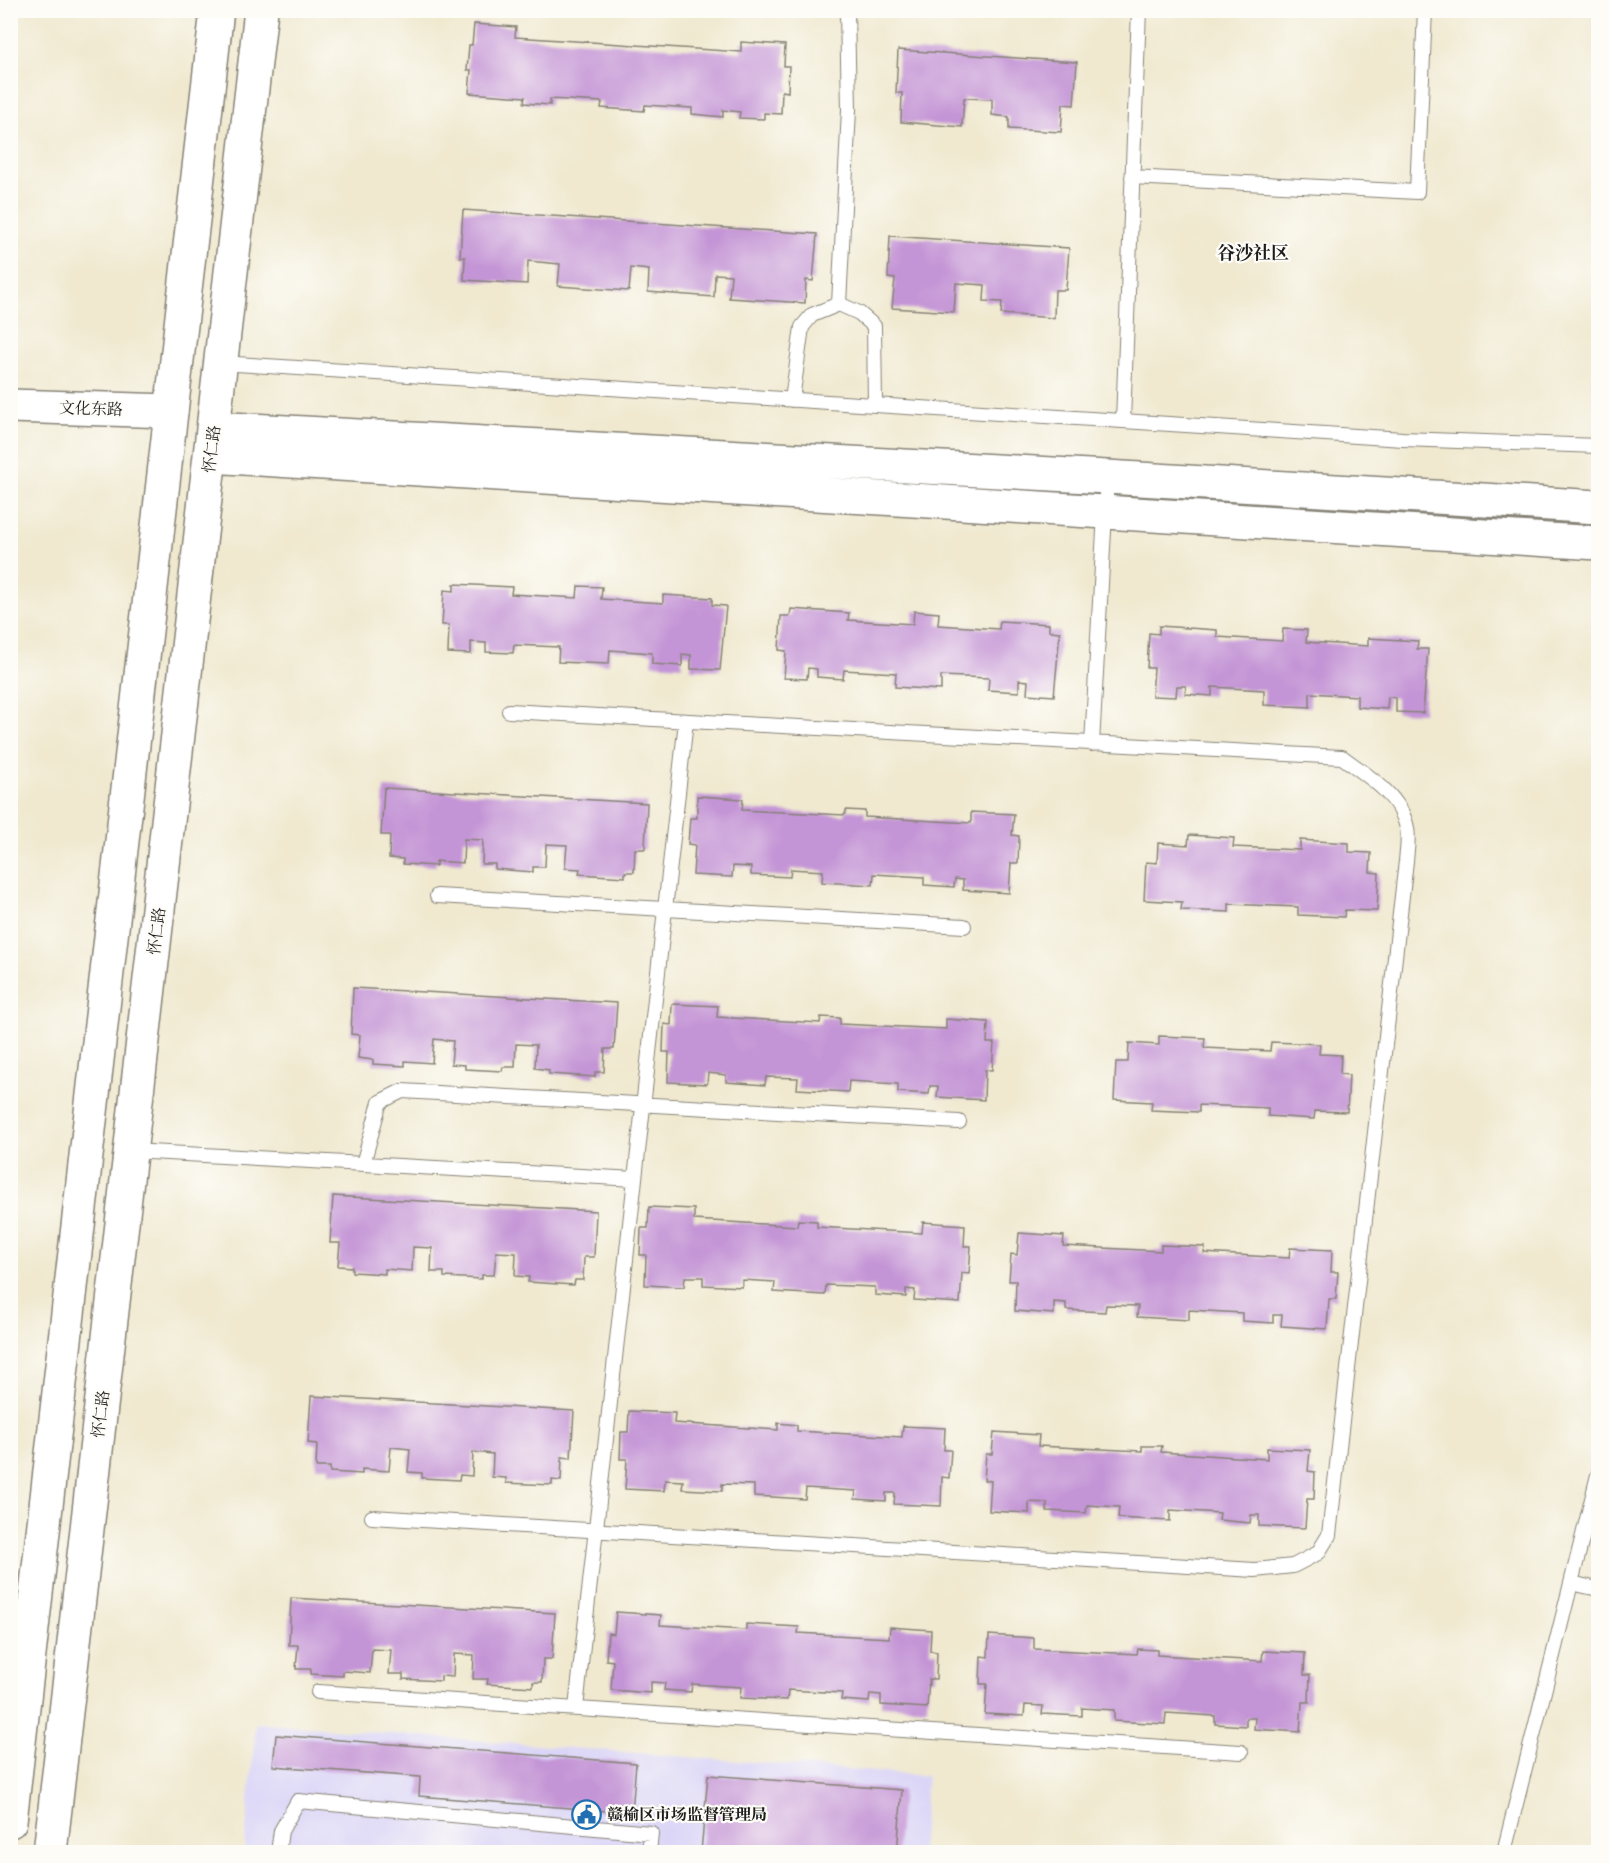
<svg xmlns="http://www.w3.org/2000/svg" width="1609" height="1863" viewBox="0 0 1609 1863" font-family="'IM FELL Great Primer','Noto Serif SC',serif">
  <rect width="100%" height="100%" fill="#fdfcf7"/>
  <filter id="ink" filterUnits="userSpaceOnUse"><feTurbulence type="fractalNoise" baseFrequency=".0167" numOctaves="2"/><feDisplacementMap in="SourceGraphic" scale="12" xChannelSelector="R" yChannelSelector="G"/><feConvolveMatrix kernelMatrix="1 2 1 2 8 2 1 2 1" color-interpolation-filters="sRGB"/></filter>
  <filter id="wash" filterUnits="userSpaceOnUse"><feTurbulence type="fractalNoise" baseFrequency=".008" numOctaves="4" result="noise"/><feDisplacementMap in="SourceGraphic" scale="24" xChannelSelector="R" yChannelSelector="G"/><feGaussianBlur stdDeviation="1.35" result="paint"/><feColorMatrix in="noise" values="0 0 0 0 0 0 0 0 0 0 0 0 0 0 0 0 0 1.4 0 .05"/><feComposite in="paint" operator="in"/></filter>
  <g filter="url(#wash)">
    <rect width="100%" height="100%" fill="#f0e9d0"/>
    <path fill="#dbd6f7" d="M 256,1723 L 927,1776 L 921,1852 L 244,1852 Z"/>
    <g id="blocks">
      <path fill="#c495d6" d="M 474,24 L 516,27 L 515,37 L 741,52 L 741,42 L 785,45 L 784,66 L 789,66 L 788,92 L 782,91 L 781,114 L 764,113 L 764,119 L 739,118 L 740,112 L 723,110 L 723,117 L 692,114 L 692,108 L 645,105 L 644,111 L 601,108 L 602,102 L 550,99 L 550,105 L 524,103 L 525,97 L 469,93 L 471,70 L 467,70 L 469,45 L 472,45 Z
        M 898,50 L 1077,62 L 1074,105 L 1063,104 L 1061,132 L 1009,129 L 1009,117 L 992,115 L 992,99 L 964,98 L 962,127 L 901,122 L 902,93 L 896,93 Z
        M 463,210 L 817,234 L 813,281 L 806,280 L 805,303 L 729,298 L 731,275 L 715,274 L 714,297 L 648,292 L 649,270 L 631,268 L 629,291 L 558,286 L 560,264 L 528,261 L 527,284 L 464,280 L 465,257 L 460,257 Z
        M 890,236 L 1069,248 L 1066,290 L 1055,290 L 1054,318 L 1001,314 L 1002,302 L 984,301 L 985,285 L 956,283 L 954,312 L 892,308 L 895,279 L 888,278 Z
        M 454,584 L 512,587 L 511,594 L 577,598 L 578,586 L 602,587 L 601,599 L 663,603 L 663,595 L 712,598 L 712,605 L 726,606 L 720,670 L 691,669 L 691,655 L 682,654 L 682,666 L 652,664 L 652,653 L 610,650 L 609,664 L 558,662 L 559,647 L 514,645 L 513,653 L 486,652 L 486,643 L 471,642 L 471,654 L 448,653 L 449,625 L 442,625 L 444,590 L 454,591 Z
        M 791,609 L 849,613 L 848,620 L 913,624 L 914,611 L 939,613 L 938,625 L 999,629 L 1000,621 L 1049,624 L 1049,631 L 1060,632 L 1054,696 L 1027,694 L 1028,681 L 1019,680 L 1019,692 L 988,690 L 989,678 L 941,676 L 941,690 L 895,687 L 896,673 L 844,670 L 843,679 L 817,677 L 817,669 L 808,668 L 807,679 L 784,678 L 786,651 L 779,650 L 781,616 L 790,616 Z
        M 1159,626 L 1217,630 L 1217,637 L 1282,641 L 1283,629 L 1307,630 L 1306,642 L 1368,646 L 1368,638 L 1418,641 L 1417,649 L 1428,649 L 1423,713 L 1396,712 L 1396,698 L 1388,697 L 1387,709 L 1357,707 L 1357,696 L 1310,693 L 1310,707 L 1264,705 L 1264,690 L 1212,687 L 1212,696 L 1185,694 L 1186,686 L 1177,686 L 1176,697 L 1152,696 L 1154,668 L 1147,668 L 1149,633 L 1159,634 Z
        M 384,788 L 647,803 L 645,849 L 635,849 L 634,872 L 625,872 L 625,877 L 579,874 L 580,869 L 565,868 L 567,845 L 546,844 L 545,867 L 533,867 L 533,872 L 495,869 L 495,864 L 482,864 L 483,840 L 464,839 L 463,863 L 436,861 L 436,866 L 403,864 L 403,859 L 389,858 L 390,835 L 381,835 Z
        M 697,796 L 743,799 L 742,810 L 845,815 L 846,810 L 865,811 L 865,817 L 971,823 L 971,812 L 1014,814 L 1012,835 L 1019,836 L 1018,863 L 1011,863 L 1009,893 L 963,890 L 963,880 L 955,879 L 954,887 L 924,885 L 924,877 L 874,874 L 873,885 L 822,882 L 823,871 L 791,869 L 790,877 L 751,875 L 751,867 L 733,866 L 732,877 L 693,875 L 695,845 L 688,844 L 690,818 L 697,818 Z
        M 1189,835 L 1234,838 L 1233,847 L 1300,850 L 1300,840 L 1349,843 L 1349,852 L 1371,853 L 1370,872 L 1379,873 L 1377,911 L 1345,910 L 1344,917 L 1298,915 L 1298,907 L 1229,904 L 1229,912 L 1181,910 L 1182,902 L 1144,900 L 1146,862 L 1157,863 L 1158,843 L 1188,845 Z
        M 353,988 L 617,1003 L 614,1049 L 605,1049 L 604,1072 L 595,1072 L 595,1077 L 549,1074 L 549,1070 L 535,1068 L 536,1045 L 516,1044 L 515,1067 L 503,1067 L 502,1071 L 465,1069 L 465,1065 L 451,1064 L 453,1041 L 434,1039 L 432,1063 L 405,1061 L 405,1066 L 373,1064 L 373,1060 L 358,1058 L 360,1035 L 351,1034 Z
        M 672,1004 L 718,1006 L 717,1017 L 820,1023 L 821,1017 L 840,1018 L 840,1024 L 946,1029 L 946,1019 L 988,1022 L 987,1043 L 994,1043 L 992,1070 L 985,1070 L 984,1100 L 937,1097 L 938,1086 L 930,1086 L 929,1094 L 898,1092 L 898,1084 L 849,1081 L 848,1092 L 797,1089 L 798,1078 L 766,1077 L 765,1085 L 726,1082 L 726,1075 L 708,1073 L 707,1084 L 668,1082 L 669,1052 L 663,1052 L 664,1024 L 671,1025 Z
        M 1159,1036 L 1205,1038 L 1204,1048 L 1270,1051 L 1271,1042 L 1320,1044 L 1319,1054 L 1341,1055 L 1340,1074 L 1349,1075 L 1347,1112 L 1315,1111 L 1314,1119 L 1268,1116 L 1268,1108 L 1199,1105 L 1199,1112 L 1151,1110 L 1152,1102 L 1114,1100 L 1116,1062 L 1128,1062 L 1129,1043 L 1159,1045 Z
        M 333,1196 L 596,1211 L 594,1257 L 584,1257 L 583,1280 L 575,1280 L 574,1285 L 528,1282 L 529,1277 L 515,1276 L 516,1253 L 496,1252 L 494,1275 L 482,1275 L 482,1279 L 444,1277 L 444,1272 L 431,1272 L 432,1248 L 413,1247 L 412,1271 L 385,1269 L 385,1274 L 352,1272 L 352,1267 L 338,1266 L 340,1243 L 330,1243 Z
        M 649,1207 L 694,1209 L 694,1220 L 797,1226 L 798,1220 L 817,1221 L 817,1227 L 922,1233 L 923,1222 L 965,1225 L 964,1246 L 971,1246 L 969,1274 L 962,1273 L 960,1303 L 914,1300 L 915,1290 L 906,1289 L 906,1297 L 875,1295 L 875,1287 L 826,1285 L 825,1295 L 774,1292 L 775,1282 L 742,1280 L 742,1287 L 703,1285 L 703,1277 L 685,1277 L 684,1287 L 645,1285 L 646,1255 L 640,1255 L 641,1228 L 648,1228 Z
        M 1019,1233 L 1064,1236 L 1063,1246 L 1161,1251 L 1161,1245 L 1205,1247 L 1204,1253 L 1289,1258 L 1290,1248 L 1332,1250 L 1331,1272 L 1338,1272 L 1336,1299 L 1329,1299 L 1327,1329 L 1281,1326 L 1282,1315 L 1273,1315 L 1273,1323 L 1242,1321 L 1242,1313 L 1189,1310 L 1189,1320 L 1137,1317 L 1138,1306 L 1106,1305 L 1105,1312 L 1066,1310 L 1066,1303 L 1054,1302 L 1054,1314 L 1015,1311 L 1016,1281 L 1009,1281 L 1011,1254 L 1017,1255 Z
        M 311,1396 L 574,1411 L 571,1458 L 562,1457 L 561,1481 L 552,1480 L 552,1485 L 506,1483 L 506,1478 L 492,1477 L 493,1454 L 473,1452 L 472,1476 L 460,1475 L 459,1480 L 422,1478 L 422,1473 L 408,1472 L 410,1449 L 391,1447 L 389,1471 L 362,1469 L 362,1474 L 330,1472 L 330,1467 L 316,1467 L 317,1444 L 308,1443 Z
        M 629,1411 L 675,1413 L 674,1423 L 778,1430 L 778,1423 L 797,1425 L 797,1431 L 902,1437 L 903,1426 L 945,1428 L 944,1450 L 951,1450 L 949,1478 L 942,1477 L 941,1506 L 894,1504 L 895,1493 L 886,1493 L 886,1501 L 855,1499 L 856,1491 L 806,1488 L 805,1499 L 754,1496 L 754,1485 L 722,1484 L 722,1491 L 682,1489 L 683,1481 L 665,1480 L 664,1491 L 625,1489 L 627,1459 L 620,1459 L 621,1432 L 628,1432 Z
        M 994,1432 L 1039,1435 L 1038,1446 L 1142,1451 L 1142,1446 L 1162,1446 L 1161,1452 L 1267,1459 L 1267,1448 L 1310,1450 L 1308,1471 L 1315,1472 L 1314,1499 L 1307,1499 L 1305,1528 L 1259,1526 L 1259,1515 L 1251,1515 L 1250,1523 L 1219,1520 L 1220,1513 L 1170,1510 L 1170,1521 L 1118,1518 L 1119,1507 L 1087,1505 L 1086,1513 L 1047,1511 L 1047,1503 L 1029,1502 L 1029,1513 L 989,1511 L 991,1481 L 984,1480 L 986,1454 L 992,1454 Z
        M 291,1598 L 555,1613 L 552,1659 L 543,1659 L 542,1682 L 533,1682 L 533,1687 L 487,1684 L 488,1679 L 473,1679 L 474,1655 L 454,1654 L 453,1677 L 441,1676 L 441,1681 L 403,1679 L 403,1674 L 389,1674 L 391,1650 L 372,1649 L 370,1673 L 343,1671 L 343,1676 L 311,1674 L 311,1669 L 296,1669 L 298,1645 L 289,1645 Z
        M 616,1612 L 661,1615 L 660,1625 L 746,1630 L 746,1624 L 799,1627 L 798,1633 L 889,1638 L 890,1627 L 931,1630 L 930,1651 L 937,1652 L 936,1679 L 929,1679 L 927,1708 L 881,1705 L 881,1695 L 870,1694 L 869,1702 L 841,1700 L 842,1693 L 788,1690 L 787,1700 L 740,1698 L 741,1687 L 692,1684 L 691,1692 L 664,1690 L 665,1683 L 651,1682 L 651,1693 L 611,1690 L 613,1661 L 606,1660 L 608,1633 L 614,1634 Z
        M 989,1635 L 1034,1638 L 1034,1649 L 1137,1654 L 1138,1649 L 1157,1650 L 1157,1655 L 1262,1661 L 1263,1651 L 1305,1653 L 1304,1675 L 1310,1675 L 1309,1702 L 1302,1702 L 1300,1732 L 1254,1729 L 1255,1718 L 1246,1718 L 1246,1726 L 1215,1724 L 1215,1716 L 1166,1713 L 1165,1724 L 1114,1721 L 1114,1710 L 1082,1708 L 1082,1716 L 1042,1714 L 1043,1706 L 1025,1705 L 1024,1716 L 985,1714 L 987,1684 L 980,1684 L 981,1656 L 988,1657 Z
        M 276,1735 L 636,1763 L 632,1813 L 419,1796 L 420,1777 L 273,1766 Z
        M 708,1775 L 902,1790 L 897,1852 L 701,1852 Z"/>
    </g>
  </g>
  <g filter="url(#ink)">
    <use href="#blocks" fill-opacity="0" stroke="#868276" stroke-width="1.5"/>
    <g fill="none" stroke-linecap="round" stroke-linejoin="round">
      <defs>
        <path id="service" d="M 1132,177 L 1417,192 L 1425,10
          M 839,304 L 849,110 L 847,10
          M 221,363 L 1403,439 L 1598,446
          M 792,400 L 802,327 L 812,315 L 839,304 L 859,313 L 874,326 L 875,405
          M 1123,421 L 1139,10
          M 1092,744 L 1107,477
          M 437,896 L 964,926
          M 131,1151 L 635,1179
          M 363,1164 L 380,1102 L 402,1091 L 959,1122
          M 372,1517 L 1255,1570 L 1293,1566 L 1318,1553 L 1329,1535 L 1406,861 C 1407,850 1409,838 1407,828 C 1401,796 1367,775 1342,757 L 509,711
          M 1571,1583 L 1598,1589
          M 318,1692 L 1241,1752
          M 576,1708 L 686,721
          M 278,1852 L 281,1831 L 298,1801 L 651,1833 L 649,1852
          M 1504,1852 L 1598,1475"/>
        <path id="tertiary" d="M 10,406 L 171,411"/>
        <path id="secondary" d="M 213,428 L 1107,477 L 1598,507
          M 210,456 L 1598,543
          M 10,1821 L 217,10
          M 50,1852 L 261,10"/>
      </defs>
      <use href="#service" stroke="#868276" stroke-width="16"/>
      <use href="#tertiary" stroke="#868276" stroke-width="36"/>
      <use href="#secondary" stroke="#868276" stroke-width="36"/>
      <use href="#service" stroke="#fff" stroke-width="14"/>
      <use href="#tertiary" stroke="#fff" stroke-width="33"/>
      <use href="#secondary" stroke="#fff" stroke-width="33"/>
    </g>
  </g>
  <defs>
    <symbol id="civic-ring" viewBox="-11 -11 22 22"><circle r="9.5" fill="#fdfcf7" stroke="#1f6fb2" stroke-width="1.5"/><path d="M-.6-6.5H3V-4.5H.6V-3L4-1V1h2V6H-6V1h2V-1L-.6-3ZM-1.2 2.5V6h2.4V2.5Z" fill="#1f6fb2"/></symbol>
  </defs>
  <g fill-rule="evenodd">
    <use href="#civic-ring" x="570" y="1798" width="33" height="33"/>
  </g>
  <g text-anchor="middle" stroke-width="4.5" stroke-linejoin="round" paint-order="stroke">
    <g font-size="16" fill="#1c1c1c" stroke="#fdfcf7">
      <text transform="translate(91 408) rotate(2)" y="6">文化东路</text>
      <text transform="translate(211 449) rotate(-83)" y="6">怀仁路</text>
      <text transform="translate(156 931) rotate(-83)" y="6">怀仁路</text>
      <text transform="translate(100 1414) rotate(-83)" y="6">怀仁路</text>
    </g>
    <g font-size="16" font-weight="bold" fill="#1c1c1c" stroke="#fdfcf7" text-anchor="start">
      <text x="607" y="1820">赣榆区市场监督管理局</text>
    </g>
    <g font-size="18" font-weight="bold" fill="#1c1c1c" stroke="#fdfcf7">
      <text x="1253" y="259">谷沙社区</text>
    </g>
  </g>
  <rect width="1609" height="1863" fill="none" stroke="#fdfcf7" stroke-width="36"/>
</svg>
